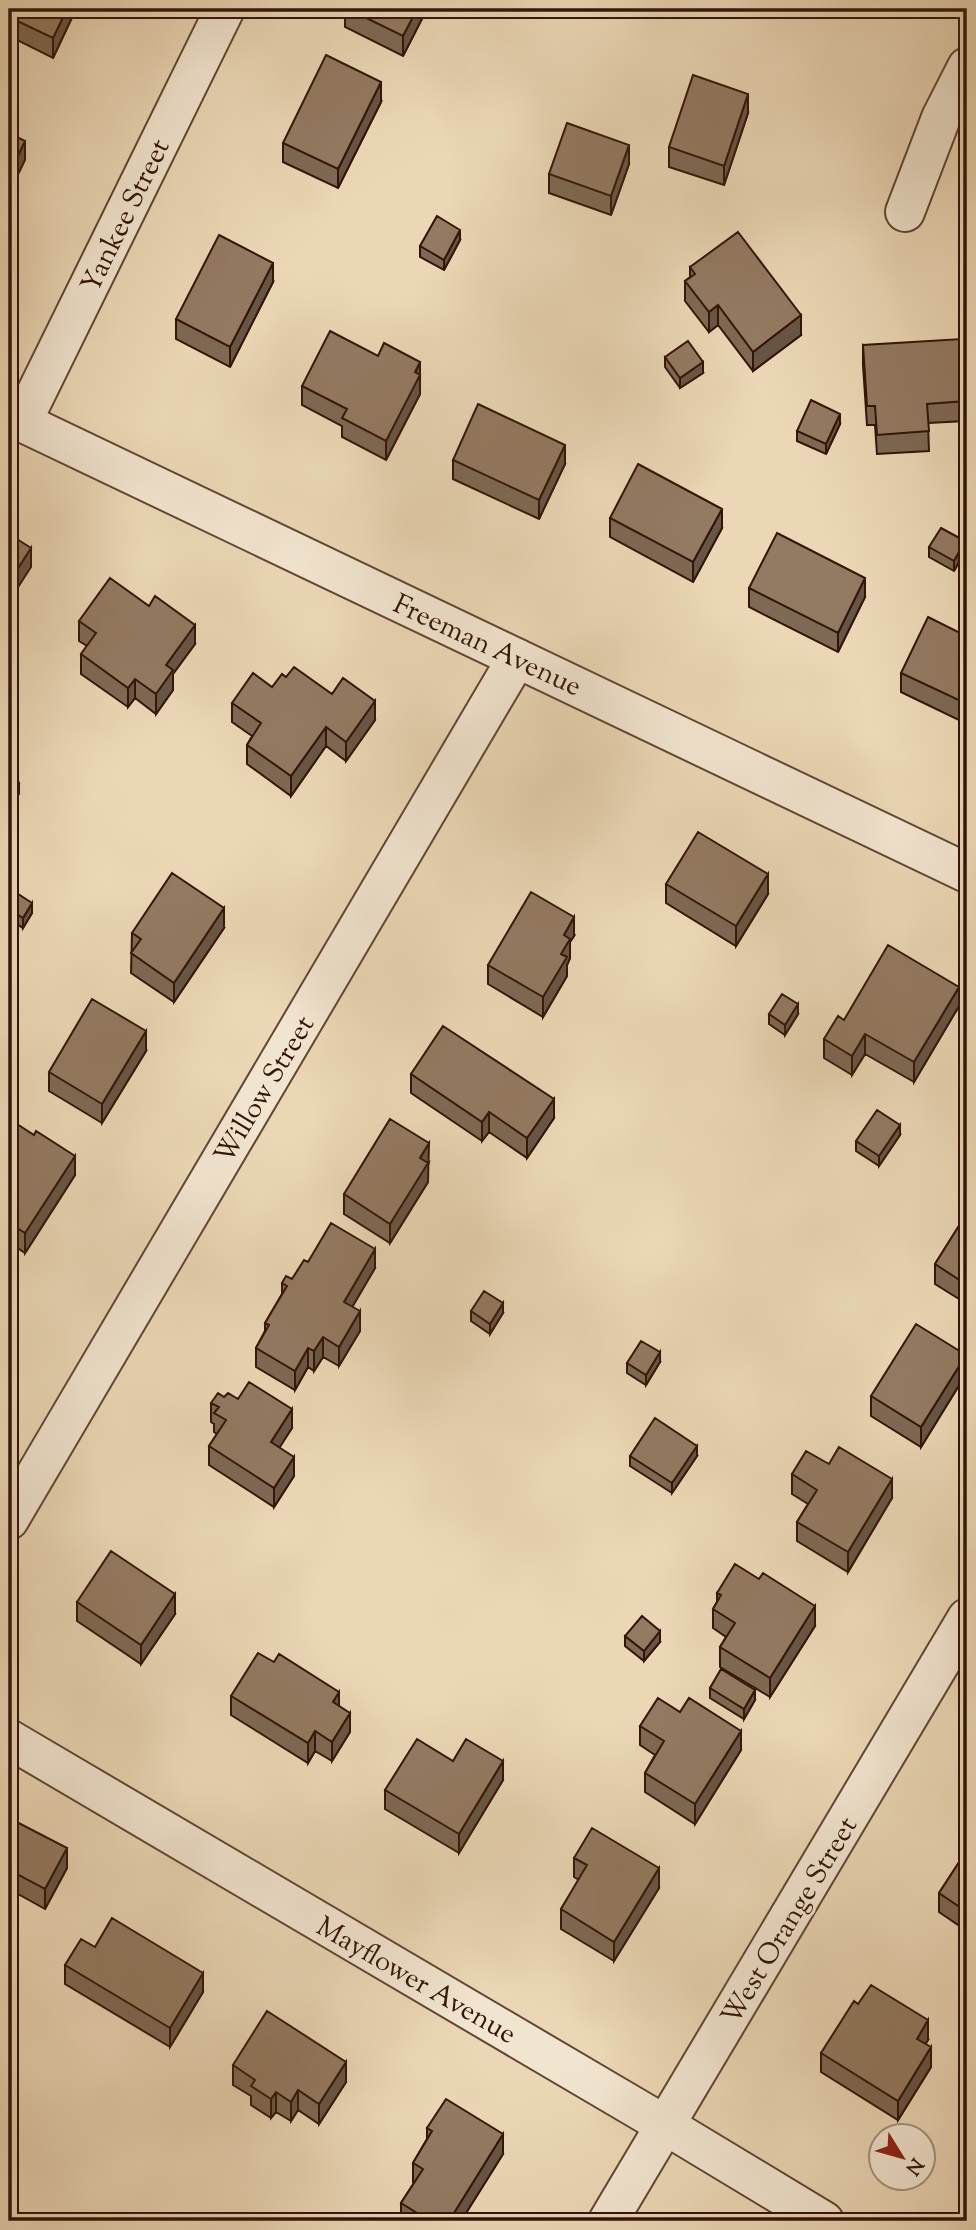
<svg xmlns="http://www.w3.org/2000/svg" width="976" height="2230" viewBox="0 0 976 2230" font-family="'Sorts Mill Goudy',serif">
  <rect width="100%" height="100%" fill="#ebd7b6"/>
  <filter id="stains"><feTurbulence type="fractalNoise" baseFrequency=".00286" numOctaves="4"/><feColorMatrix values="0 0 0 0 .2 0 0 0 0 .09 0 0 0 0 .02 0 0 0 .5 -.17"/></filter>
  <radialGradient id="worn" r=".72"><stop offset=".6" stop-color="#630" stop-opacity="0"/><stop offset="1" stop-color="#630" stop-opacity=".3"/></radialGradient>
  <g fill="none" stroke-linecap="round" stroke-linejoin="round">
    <defs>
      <path id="minor" d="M 905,212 L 941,118 L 967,67
        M 9,416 L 967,873
        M 22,422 L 225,9
        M 9,1520 L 517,658
        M 9,1739 L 665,2125 L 824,2221
        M 608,2221 L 967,1618"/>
    </defs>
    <use href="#minor" stroke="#614633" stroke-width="42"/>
    <use href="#minor" stroke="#f2e5d0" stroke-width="38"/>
  </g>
  <path fill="#7e6954" stroke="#331507" stroke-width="2" d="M 9,9 L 76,9 L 53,58 L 9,36 Z
    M 345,9 L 427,9 L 403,56 L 345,27 Z
    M 381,102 L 338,188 L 283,162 L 283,143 Z
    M 748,113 L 724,185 L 669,167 L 669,147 Z
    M 629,164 L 611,215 L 549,193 L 549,174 Z
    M 460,240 L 444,270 L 420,257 L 420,246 Z
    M 690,267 L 801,335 L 753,371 L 718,325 L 709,332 L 685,301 L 685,281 L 690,277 Z
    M 273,282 L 230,367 L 176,339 L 176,319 Z
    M 863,345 L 966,401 L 966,421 L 928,423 L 929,451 L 877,454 L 875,425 L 867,425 L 863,365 Z
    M 378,356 L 420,362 L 420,394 L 386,460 L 342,437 L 342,426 L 302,405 L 302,386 Z
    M 665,357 L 703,373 L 680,388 L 665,367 Z
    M 840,424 L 826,454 L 797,441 L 797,431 Z
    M 453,460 L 565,464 L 539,519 L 453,479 Z
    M 610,518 L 722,528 L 693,582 L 610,537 Z
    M 929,547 L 965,551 L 954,571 L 929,557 Z
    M 749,588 L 865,597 L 838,652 L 749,607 Z
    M 79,621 L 195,644 L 173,674 L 173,690 L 156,714 L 135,698 L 128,707 L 81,674 L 81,654 L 87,646 L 79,641 Z
    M 967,634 L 967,724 L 901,692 L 901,673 L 966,636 Z
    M 286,677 L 332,694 L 375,720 L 346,761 L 326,746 L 291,796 L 247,764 L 247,745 L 252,736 L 232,722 L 232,703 L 272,687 Z
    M 666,884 L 768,894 L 736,946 L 666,903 Z
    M 9,888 L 32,913 L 23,928 L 9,919 Z
    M 224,928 L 174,1002 L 131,973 L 132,933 Z
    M 574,936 L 570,942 L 570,958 L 567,965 L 567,976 L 543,1017 L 488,984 L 488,965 Z
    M 959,1006 L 914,1082 L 865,1054 L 852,1075 L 824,1058 L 824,1039 L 844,1020 Z
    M 769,1014 L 798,1014 L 785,1035 L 769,1024 Z
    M 146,1051 L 102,1123 L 49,1091 L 49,1072 Z
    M 411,1074 L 554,1118 L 527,1158 L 489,1132 L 482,1141 L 411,1093 Z
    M 900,1135 L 879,1166 L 856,1151 L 856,1141 Z
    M 9,1137 L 75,1175 L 25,1253 L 9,1242 Z
    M 429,1162 L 428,1165 L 428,1182 L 390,1243 L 344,1214 L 344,1194 Z
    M 967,1213 L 967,1304 L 935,1284 L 935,1264 Z
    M 308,1262 L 375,1268 L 352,1307 L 360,1331 L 339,1366 L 323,1357 L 314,1371 L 308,1367 L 295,1390 L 256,1367 L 256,1348 L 265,1331 L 265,1323 L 282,1294 L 282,1283 L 292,1279 Z
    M 471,1311 L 503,1313 L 490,1334 L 471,1321 Z
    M 660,1362 L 646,1385 L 627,1373 L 627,1363 Z
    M 966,1374 L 921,1447 L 871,1416 L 871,1396 Z
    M 224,1397 L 238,1399 L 292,1428 L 279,1447 L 294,1476 L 274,1507 L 209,1465 L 209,1446 L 217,1434 L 214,1432 L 214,1424 L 211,1422 L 211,1403 Z
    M 630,1456 L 697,1456 L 672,1493 L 630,1466 Z
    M 792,1474 L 892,1498 L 848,1572 L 797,1541 L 797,1522 L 808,1504 L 792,1494 Z
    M 717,1593 L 815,1626 L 770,1697 L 720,1667 L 720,1647 L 726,1637 L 713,1628 L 713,1609 L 717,1602 Z
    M 77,1602 L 175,1614 L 141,1664 L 77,1621 Z
    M 625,1636 L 660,1642 L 644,1661 L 625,1646 Z
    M 274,1662 L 339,1706 L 350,1732 L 332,1761 L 315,1751 L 308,1763 L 231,1715 L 231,1696 Z
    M 710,1688 L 755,1700 L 744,1719 L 710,1698 Z
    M 680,1712 L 741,1750 L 695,1824 L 645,1792 L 645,1773 L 655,1755 L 640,1745 L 640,1726 Z
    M 453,1761 L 503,1780 L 459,1853 L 385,1809 L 385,1790 Z
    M 9,1818 L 67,1868 L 45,1909 L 9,1889 Z
    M 967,1850 L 967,1931 L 939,1912 L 939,1893 Z
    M 574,1858 L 659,1888 L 614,1961 L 561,1929 L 561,1909 L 579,1880 L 574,1877 Z
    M 95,1947 L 203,1992 L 170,2047 L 65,1984 L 65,1965 Z
    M 928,2040 L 925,2044 L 931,2067 L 898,2120 L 821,2072 L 821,2053 Z
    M 233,2065 L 346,2082 L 319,2124 L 298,2110 L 291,2121 L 276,2112 L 271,2118 L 251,2105 L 251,2096 L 233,2085 Z
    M 427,2128 L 503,2154 L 461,2221 L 401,2221 L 401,2203 L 414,2183 L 413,2182 L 413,2163 L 427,2139 Z"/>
  <path fill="#675545" stroke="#331507" stroke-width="2" d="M 67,9 L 76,9 L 53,58 L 53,38 Z
    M 417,9 L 427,9 L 403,56 L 403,36 Z
    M 381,82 L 381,102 L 338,188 L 338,169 Z
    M 748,94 L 748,113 L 724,185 L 724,166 Z
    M 25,141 L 25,160 L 9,193 L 9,174 Z
    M 629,145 L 629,164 L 611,215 L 611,196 Z
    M 460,230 L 460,240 L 444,270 L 444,260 Z
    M 273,263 L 273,282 L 230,367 L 230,347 Z
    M 718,305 L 718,325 L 709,332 L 709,312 Z
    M 801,315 L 801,335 L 753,371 L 753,352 Z
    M 420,362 L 420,394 L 386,460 L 386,441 Z
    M 703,362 L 703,373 L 680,388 L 680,378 Z
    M 840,414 L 840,424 L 826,454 L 826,444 Z
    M 565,445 L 565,464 L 539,519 L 539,500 Z
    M 722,509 L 722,528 L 693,582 L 693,562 Z
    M 965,541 L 965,551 L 954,571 L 954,561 Z
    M 31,548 L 31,567 L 9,601 L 9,582 Z
    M 865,578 L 865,597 L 838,652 L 838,633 Z
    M 195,625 L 195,644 L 173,674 L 173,690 L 156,714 L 156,694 L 166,665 Z
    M 135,679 L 135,698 L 128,707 L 128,688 Z
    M 375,701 L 375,720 L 346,761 L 346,742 Z
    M 326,727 L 326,746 L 291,796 L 291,776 Z
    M 19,784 L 19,794 L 9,808 L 9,798 Z
    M 768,874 L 768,894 L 736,946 L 736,926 Z
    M 32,903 L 32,913 L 23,928 L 23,918 Z
    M 224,908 L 224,928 L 174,1002 L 174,983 Z
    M 574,917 L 574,936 L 570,942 L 570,958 L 567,965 L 567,976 L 543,1017 L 543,997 L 564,935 Z
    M 959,987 L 959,1006 L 914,1082 L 914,1062 Z
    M 798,1004 L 798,1014 L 785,1035 L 785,1025 Z
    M 146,1031 L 146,1051 L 102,1123 L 102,1104 Z
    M 865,1034 L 865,1054 L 852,1075 L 852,1056 Z
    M 554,1099 L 554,1118 L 527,1158 L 527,1138 Z
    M 489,1112 L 489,1132 L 482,1141 L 482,1122 Z
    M 900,1125 L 900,1135 L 879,1166 L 879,1156 Z
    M 429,1143 L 428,1182 L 390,1243 L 390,1224 L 420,1158 Z
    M 75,1156 L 75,1175 L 25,1253 L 25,1233 Z
    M 375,1249 L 375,1268 L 344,1321 L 344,1302 Z
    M 503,1303 L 503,1313 L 490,1334 L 490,1324 Z
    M 360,1311 L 360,1331 L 339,1366 L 339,1347 Z
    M 323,1337 L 323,1357 L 314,1371 L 314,1351 Z
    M 308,1348 L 308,1367 L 295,1390 L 295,1371 Z
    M 660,1352 L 660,1362 L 646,1385 L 646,1375 Z
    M 966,1355 L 966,1374 L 921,1447 L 921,1427 Z
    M 292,1409 L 292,1428 L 271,1461 L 271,1442 Z
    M 697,1446 L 697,1456 L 672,1493 L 672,1483 Z
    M 294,1457 L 294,1476 L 274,1507 L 274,1488 Z
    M 892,1479 L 892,1498 L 848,1572 L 848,1552 Z
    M 175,1594 L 175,1614 L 141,1664 L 141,1645 Z
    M 815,1606 L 815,1626 L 770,1697 L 770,1678 Z
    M 660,1631 L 660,1642 L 644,1661 L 644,1651 Z
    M 755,1690 L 755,1700 L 744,1719 L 744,1709 Z
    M 339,1692 L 339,1711 L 333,1702 Z
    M 350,1713 L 350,1732 L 332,1761 L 332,1742 Z
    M 315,1731 L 315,1751 L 308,1763 L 308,1743 Z
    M 741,1731 L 741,1750 L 695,1824 L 695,1804 Z
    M 503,1761 L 503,1780 L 459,1853 L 459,1834 Z
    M 67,1848 L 67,1868 L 45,1909 L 45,1889 Z
    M 659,1868 L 659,1888 L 614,1961 L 614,1942 Z
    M 203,1973 L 203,1992 L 170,2047 L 170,2028 Z
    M 928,2020 L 928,2040 L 917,2058 L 917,2039 Z
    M 931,2047 L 931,2067 L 898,2120 L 898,2101 Z
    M 346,2062 L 346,2082 L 319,2124 L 319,2104 Z
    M 298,2090 L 298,2110 L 291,2121 L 291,2102 Z
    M 276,2092 L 276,2112 L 271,2118 L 271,2099 Z
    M 503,2134 L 503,2154 L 461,2221 L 449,2221 Z"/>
  <path fill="#937a62" stroke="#331507" stroke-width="2" d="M 9,9 L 67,9 L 53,38 L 9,17 Z
    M 348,9 L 417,9 L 403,36 Z
    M 326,55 L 381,82 L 338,169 L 283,143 Z
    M 693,75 L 748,94 L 724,166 L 669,147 Z
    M 567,123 L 629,145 L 611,196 L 549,174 Z
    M 9,133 L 25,141 L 9,174 Z
    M 437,216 L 460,230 L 444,260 L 420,246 Z
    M 738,232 L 801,315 L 753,352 L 718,305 L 709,312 L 685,281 L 695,274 L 690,267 Z
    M 219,235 L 273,263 L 230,347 L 176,319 Z
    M 330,331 L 378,356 L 384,343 L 420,362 L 415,372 L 420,375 L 386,441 L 342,418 L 347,409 L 302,386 Z
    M 962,339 L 966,401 L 927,404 L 929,431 L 877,435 L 875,406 L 867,406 L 863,345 Z
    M 688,341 L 703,362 L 680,378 L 665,357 Z
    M 811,400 L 840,414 L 826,444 L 797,431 Z
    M 478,404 L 565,445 L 539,500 L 453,460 Z
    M 638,464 L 722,509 L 693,562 L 610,518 Z
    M 941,528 L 965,541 L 954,561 L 929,547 Z
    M 777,533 L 865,578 L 838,633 L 749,588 Z
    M 9,534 L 31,548 L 9,582 Z
    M 110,578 L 149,606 L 155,596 L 195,625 L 166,665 L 173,670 L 156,694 L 135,679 L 128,688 L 81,654 L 96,633 L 79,621 Z
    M 928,617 L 966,636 L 967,634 L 967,704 L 901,673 Z
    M 294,667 L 332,694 L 343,678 L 375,701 L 346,742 L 326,727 L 291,776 L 247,745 L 261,723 L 232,703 L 253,673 L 272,687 L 282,674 L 286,677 Z
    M 9,777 L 19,784 L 9,798 Z
    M 698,832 L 768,874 L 736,926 L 666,884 Z
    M 172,873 L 224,908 L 174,983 L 131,953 L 141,939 L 132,933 Z
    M 9,888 L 32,903 L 23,918 L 9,909 Z
    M 531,892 L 574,917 L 564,935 L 570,939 L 561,954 L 567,957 L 543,997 L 488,965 Z
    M 888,945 L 959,987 L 914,1062 L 865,1034 L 852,1056 L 824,1039 L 838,1016 L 844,1020 Z
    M 782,994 L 798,1004 L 785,1025 L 769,1014 Z
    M 92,999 L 146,1031 L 102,1104 L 49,1072 Z
    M 443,1026 L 554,1099 L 527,1138 L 489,1112 L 482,1122 L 411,1074 Z
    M 877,1110 L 900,1125 L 879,1156 L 856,1141 Z
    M 390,1119 L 429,1143 L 420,1158 L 428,1163 L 390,1224 L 344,1194 Z
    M 17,1124 L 34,1135 L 36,1131 L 75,1156 L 25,1233 L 9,1223 L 9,1137 Z
    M 967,1213 L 967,1285 L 935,1264 Z
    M 331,1223 L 375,1249 L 344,1302 L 360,1311 L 339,1347 L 323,1337 L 314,1351 L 308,1348 L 295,1371 L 256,1348 L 269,1325 L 265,1323 L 287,1286 L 282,1283 L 286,1276 L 292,1279 L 304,1260 L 308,1262 Z
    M 484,1291 L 503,1303 L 490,1324 L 471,1311 Z
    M 916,1324 L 966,1355 L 921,1427 L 871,1396 Z
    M 641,1341 L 660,1352 L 646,1375 L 627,1363 Z
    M 249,1382 L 292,1409 L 271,1442 L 294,1457 L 274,1488 L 209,1446 L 226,1420 L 214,1413 L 219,1407 L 211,1403 L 218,1393 L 224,1397 L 228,1393 L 238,1399 Z
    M 655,1418 L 697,1446 L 672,1483 L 630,1456 Z
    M 839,1447 L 892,1479 L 848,1552 L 797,1522 L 817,1490 L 792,1474 L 806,1451 L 829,1464 Z
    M 111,1551 L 175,1594 L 141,1645 L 77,1602 Z
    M 735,1564 L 759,1579 L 763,1573 L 815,1606 L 770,1678 L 720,1647 L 735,1623 L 713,1609 L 721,1595 L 717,1593 Z
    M 642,1616 L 660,1631 L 644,1651 L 625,1636 Z
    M 258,1653 L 274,1662 L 279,1654 L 339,1692 L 333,1702 L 350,1713 L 332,1742 L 315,1731 L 308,1743 L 231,1696 Z
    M 721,1669 L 755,1690 L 744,1709 L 710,1688 Z
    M 658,1698 L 680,1712 L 689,1698 L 741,1731 L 695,1804 L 645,1773 L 664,1741 L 640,1726 Z
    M 417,1739 L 453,1761 L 466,1739 L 503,1761 L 459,1834 L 385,1790 Z
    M 9,1818 L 67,1848 L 45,1889 L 9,1870 Z
    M 592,1828 L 659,1868 L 614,1942 L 561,1909 L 587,1865 L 574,1858 Z
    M 967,1850 L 967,1912 L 939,1893 Z
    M 112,1918 L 203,1973 L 170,2028 L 65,1965 L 81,1939 L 95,1947 Z
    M 871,1985 L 928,2020 L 917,2039 L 931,2047 L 898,2101 L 821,2053 L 854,2001 L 858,2004 Z
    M 267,2011 L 346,2062 L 319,2104 L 298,2090 L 291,2102 L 276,2092 L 271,2099 L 251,2086 L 255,2080 L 233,2065 Z
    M 446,2099 L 503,2134 L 449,2221 L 430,2221 L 401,2203 L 423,2169 L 413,2163 L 432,2131 L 427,2128 Z"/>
  <g text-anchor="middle" stroke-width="6" stroke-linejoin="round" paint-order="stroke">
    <g font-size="28" fill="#331507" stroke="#f2e5d0">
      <text transform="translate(124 215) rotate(-64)" y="10">Yankee Street</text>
      <text transform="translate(488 644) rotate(25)" y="10">Freeman Avenue</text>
      <text transform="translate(263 1089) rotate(-59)" y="10">Willow Street</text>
      <text transform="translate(788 1920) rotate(-59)" y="10">West Orange Street</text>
      <text transform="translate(417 1979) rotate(30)" y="10">Mayflower Avenue</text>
    </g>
  </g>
  <rect width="976" height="2230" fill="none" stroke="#ebd7b6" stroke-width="35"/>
  <rect x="10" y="10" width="955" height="2209" fill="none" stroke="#331507" stroke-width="3.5"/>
  <rect x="18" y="18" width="941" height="2195" fill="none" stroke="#331507" stroke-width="2"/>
  <g transform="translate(902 2157) rotate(127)"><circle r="33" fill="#f2e5d0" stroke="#a69280" stroke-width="2"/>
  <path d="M0-5L12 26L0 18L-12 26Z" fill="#8f2418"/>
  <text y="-10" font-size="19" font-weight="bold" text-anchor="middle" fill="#331507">N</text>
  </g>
  <rect width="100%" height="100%" filter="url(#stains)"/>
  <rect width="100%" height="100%" fill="url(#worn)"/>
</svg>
